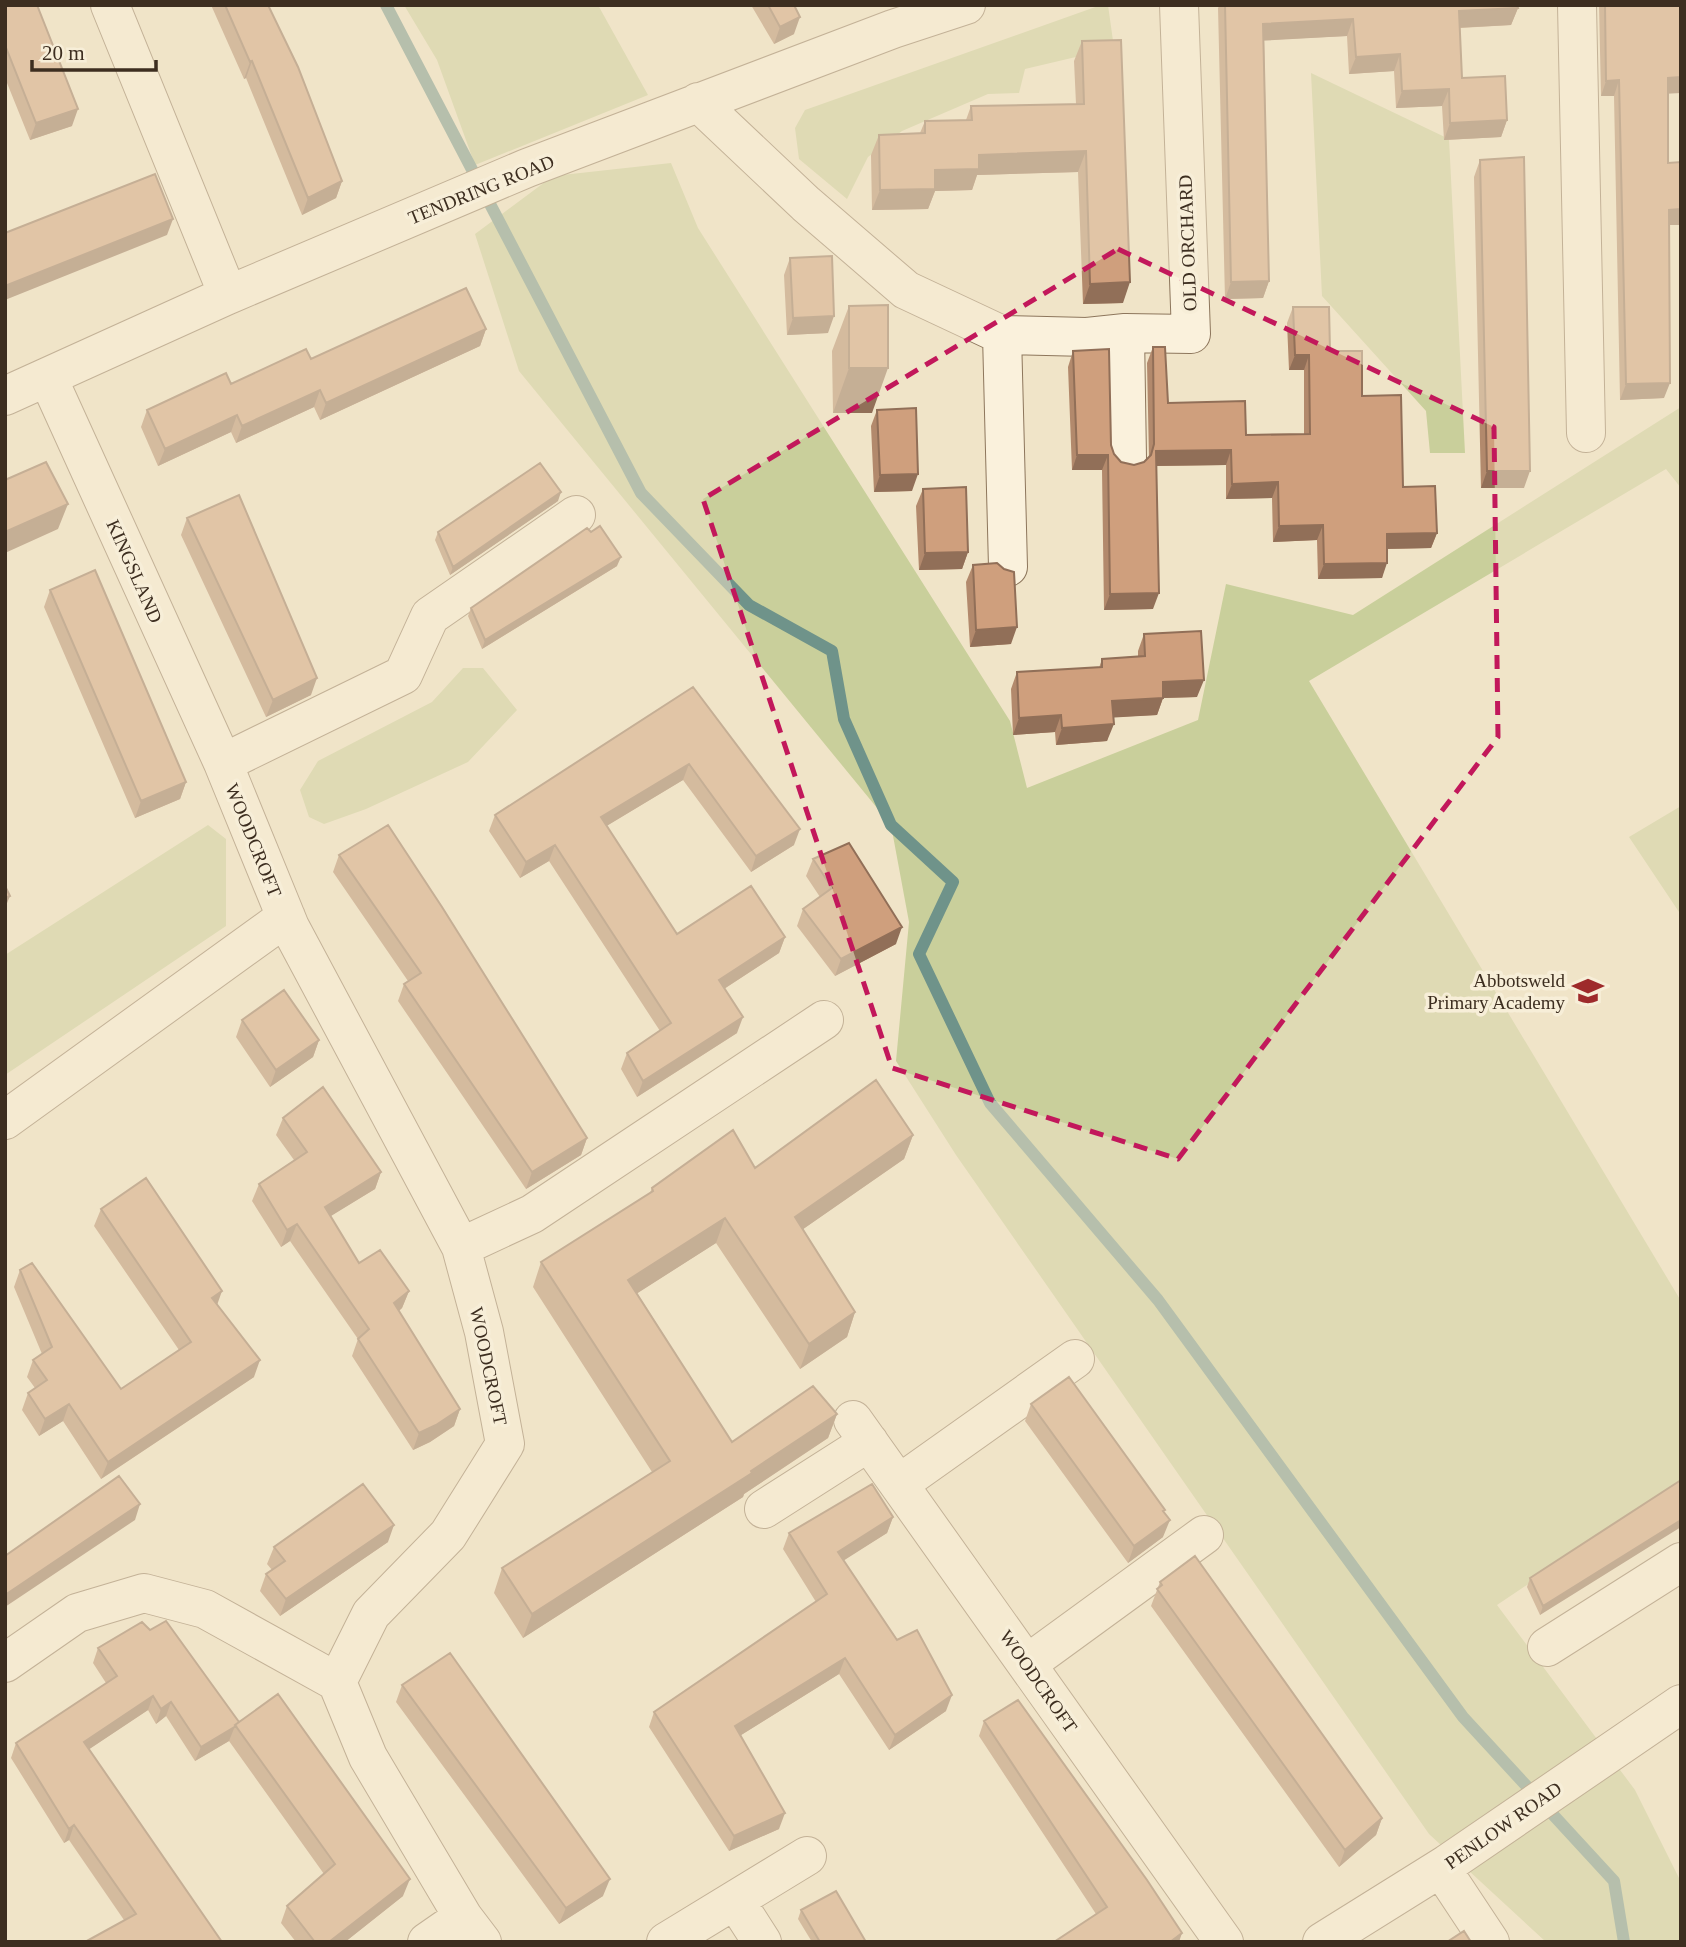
<svg xmlns="http://www.w3.org/2000/svg" width="1686" height="1947" viewBox="0 0 1686 1947" font-family="Georgia,serif">
  <rect width="100%" height="100%" fill="#f0e4c8"/>
  <path fill="#c9cf9b" d="M 404,5 L 598,5 L 648,95 L 475,165 L 437,60 Z
    M 1101,5 L 1108,5 L 1114,48 L 1025,69 L 1019,93 L 988,94 L 902,131 L 868,157 L 847,199 L 799,159 L 795,128 L 805,110 Z
    M 1311,73 L 1449,139 L 1465,453 L 1430,453 L 1426,411 L 1322,296 Z
    M 671,163 L 698,228 L 1010,721 L 1027,788 L 1198,720 L 1226,584 L 1353,615 L 1681,407 L 1681,488 L 1666,469 L 1309,681 L 1681,1301 L 1681,1482 L 1497,1605 L 1635,1790 L 1681,1882 L 1681,1942 L 1546,1942 L 1429,1834 L 956,1155 L 896,1061 L 909,922 L 891,825 L 519,371 L 475,234 L 553,176 Z
    M 463,668 L 483,668 L 517,710 L 468,762 L 366,809 L 324,824 L 309,817 L 300,790 L 318,761 L 432,702 Z
    M 1681,806 L 1681,915 L 1629,837 Z
    M 208,825 L 226,839 L 226,926 L 5,1075 L 5,955 Z"/>
  <g fill="none" stroke-linecap="round" stroke-linejoin="round">
    <path stroke="#6f938a" stroke-width="12" d="M 386,5 L 641,493 L 749,605 L 832,651 L 844,719 L 891,825 L 953,882 L 919,954 L 990,1103 L 1158,1300 L 1463,1717 L 1614,1881 L 1624,1942"/>
    <defs>
      <path id="minor" d="M 110,5 L 228,295
        M 1577,5 L 1586,433
        M 698,102 L 806,204 L 906,290 L 1002,335 L 1087,337 L 1125,333 L 1191,334 L 1179,5
        M 1125,333 L 1127,459
        M 1002,335 L 1008,567
        M 48,378 L 223,763 L 290,927 L 461,1247 L 484,1332 L 505,1444 L 448,1535 L 371,1614 L 337,1682 L 368,1757 L 463,1917 L 482,1942
        M 5,396 L 228,295 L 527,168 L 893,29 L 966,5
        M 223,763 L 403,675 L 430,616 L 576,515
        M 5,1120 L 286,917
        M 461,1247 L 532,1214 L 824,1020
        M 853,1420 L 1224,1942
        M 899,1484 L 1075,1359
        M 764,1509 L 869,1442
        M 1547,1647 L 1681,1562
        M 5,1663 L 77,1613 L 144,1593 L 205,1609 L 337,1682
        M 1027,1664 L 1204,1535
        M 1441,1868 L 1490,1942
        M 735,1900 L 762,1942
        M 427,1942 L 463,1917
        M 666,1942 L 807,1856
        M 1322,1942 L 1447,1864 L 1681,1704"/>
    </defs>
    <use href="#minor" stroke="#8d765c" stroke-width="40"/>
    <use href="#minor" stroke="#faf1dc" stroke-width="38"/>
  </g>
  <path fill="#b2896c" d="M 5,5 L 72,126 L 30,140 L 5,78 Z
    M 211,5 L 268,5 L 342,181 L 336,198 L 302,215 L 246,78 L 244,79 Z
    M 751,5 L 794,5 L 794,34 L 774,44 Z
    M 1220,5 L 1517,5 L 1518,8 L 1511,25 L 1460,28 L 1462,78 L 1507,120 L 1501,137 L 1444,140 L 1442,106 L 1396,108 L 1394,71 L 1349,74 L 1347,36 L 1264,40 L 1269,281 L 1263,298 L 1225,299 L 1218,8 Z
    M 1599,5 L 1681,5 L 1668,93 L 1668,163 L 1681,162 L 1681,225 L 1669,225 L 1664,398 L 1620,400 L 1614,96 L 1601,96 Z
    M 1082,41 L 1123,303 L 1083,304 L 1078,172 L 977,175 L 972,190 L 935,191 L 928,209 L 872,210 L 871,155 L 879,135 L 920,133 L 925,121 L 966,120 L 971,106 L 1076,104 L 1074,61 Z
    M 1480,160 L 1524,488 L 1481,488 L 1474,177 Z
    M 790,258 L 828,333 L 787,335 L 784,275 Z
    M 849,306 L 872,413 L 833,413 L 832,351 Z
    M 1293,307 L 1330,351 L 1362,396 L 1403,487 L 1437,533 L 1431,548 L 1387,549 L 1382,578 L 1318,579 L 1317,540 L 1273,542 L 1272,498 L 1226,499 L 1226,465 L 1156,466 L 1153,609 L 1104,610 L 1102,470 L 1072,470 L 1068,367 L 1073,351 L 1111,445 L 1114,454 L 1121,462 L 1134,465 L 1144,462 L 1149,458 L 1147,363 L 1153,347 L 1168,403 L 1246,435 L 1304,434 L 1304,370 L 1289,370 L 1287,323 Z
    M 486,329 L 480,346 L 320,420 L 314,407 L 236,443 L 231,432 L 158,466 L 141,427 L 147,410 L 311,359 Z
    M 877,410 L 912,491 L 874,492 L 871,426 Z
    M 923,489 L 968,552 L 962,569 L 919,570 L 916,506 Z
    M 558,501 L 450,575 L 435,540 L 438,532 Z
    M 187,518 L 311,695 L 266,717 L 181,535 Z
    M 591,532 L 617,566 L 482,649 L 468,616 L 471,608 Z
    M 973,565 L 1011,644 L 970,647 L 966,582 Z
    M 50,590 L 186,782 L 180,799 L 135,818 L 44,607 Z
    M 1144,634 L 1197,697 L 1163,698 L 1157,715 L 1113,717 L 1107,741 L 1056,745 L 1055,732 L 1013,735 L 1011,689 L 1017,672 L 1099,668 L 1102,659 L 1138,656 L 1138,651 Z
    M 693,687 L 794,845 L 751,872 L 683,780 L 606,826 L 677,934 L 785,937 L 779,953 L 724,989 L 737,1033 L 637,1097 L 621,1069 L 627,1053 L 660,1031 L 549,861 L 520,878 L 489,831 L 495,815 Z
    M 339,855 L 587,1138 L 581,1155 L 526,1189 L 398,1001 L 404,984 L 408,981 L 333,872 Z
    M 813,859 L 896,944 L 835,976 L 797,926 L 803,909 L 820,897 L 806,876 Z
    M 242,1020 L 319,1040 L 313,1057 L 270,1087 L 236,1037 Z
    M 283,1118 L 381,1172 L 375,1189 L 330,1216 L 359,1263 L 409,1291 L 402,1308 L 399,1311 L 460,1409 L 454,1426 L 430,1442 L 413,1450 L 352,1356 L 358,1339 L 290,1241 L 281,1247 L 252,1201 L 259,1184 L 294,1160 L 276,1135 Z
    M 913,1135 L 904,1159 L 803,1229 L 855,1312 L 847,1337 L 800,1369 L 716,1243 L 637,1293 L 732,1442 L 837,1414 L 828,1438 L 744,1494 L 743,1497 L 523,1638 L 494,1593 L 502,1568 L 652,1472 L 533,1287 L 541,1262 L 650,1193 L 652,1188 Z
    M 101,1209 L 217,1305 L 254,1377 L 101,1479 L 63,1421 L 39,1436 L 22,1410 L 28,1393 L 35,1388 L 27,1377 L 33,1360 L 42,1354 L 14,1287 L 20,1270 L 121,1389 L 179,1350 L 94,1226 Z
    M 1031,1404 L 1165,1510 L 1164,1513 L 1163,1537 L 1128,1563 L 1025,1421 Z
    M 1681,1480 L 1540,1615 L 1527,1587 L 1530,1578 Z
    M 893,1517 L 887,1533 L 843,1560 L 946,1711 L 889,1750 L 839,1674 L 741,1735 L 779,1829 L 729,1851 L 649,1727 L 654,1712 L 816,1602 L 783,1549 L 789,1533 Z
    M 388,1542 L 280,1616 L 260,1591 L 266,1574 L 272,1570 L 267,1564 L 274,1547 Z
    M 1160,1582 L 1382,1818 L 1376,1835 L 1339,1867 L 1151,1606 Z
    M 98,1648 L 239,1722 L 403,1896 L 345,1942 L 296,1942 L 281,1923 L 287,1906 L 324,1874 L 229,1741 L 195,1761 L 166,1716 L 156,1724 L 148,1710 L 89,1749 L 222,1942 L 124,1920 L 69,1840 L 64,1843 L 11,1758 L 16,1743 L 106,1683 L 93,1663 Z
    M 402,1685 L 603,1896 L 559,1924 L 396,1702 Z
    M 984,1721 L 1179,1942 L 1096,1914 L 979,1736 Z
    M 801,1910 L 866,1942 L 812,1942 L 798,1919 Z"/>
  <path fill="#916f58" d="M 1518,8 L 1511,25 L 1453,28 L 1459,11 Z
    M 800,17 L 794,34 L 774,44 L 780,27 Z
    M 1353,19 L 1347,36 L 1257,41 L 1263,24 Z
    M 1400,54 L 1394,71 L 1349,74 L 1356,57 Z
    M 252,61 L 246,78 L 244,79 L 250,62 Z
    M 1681,77 L 1681,93 L 1662,94 L 1668,78 Z
    M 1619,80 L 1614,96 L 1601,96 L 1606,81 Z
    M 1449,89 L 1442,106 L 1396,108 L 1402,91 Z
    M 78,109 L 72,126 L 30,140 L 36,123 Z
    M 1507,120 L 1501,137 L 1444,140 L 1450,123 Z
    M 1086,151 L 1078,172 L 977,175 L 972,190 L 935,191 L 928,209 L 872,210 L 880,190 L 979,155 Z
    M 342,181 L 336,198 L 302,215 L 308,198 Z
    M 1681,209 L 1681,225 L 1663,225 L 1669,210 Z
    M 173,219 L 167,235 L 5,300 L 5,286 Z
    M 1269,281 L 1263,298 L 1225,299 L 1231,282 Z
    M 1130,282 L 1123,303 L 1083,304 L 1090,284 Z
    M 834,316 L 828,333 L 787,335 L 793,318 Z
    M 486,329 L 480,346 L 320,420 L 326,403 Z
    M 1295,355 L 1309,355 L 1304,370 L 1289,370 Z
    M 849,368 L 888,368 L 872,413 L 833,413 Z
    M 1670,383 L 1664,398 L 1620,400 L 1626,384 Z
    M 320,390 L 314,407 L 236,443 L 242,426 Z
    M 237,415 L 231,432 L 158,466 L 165,449 Z
    M 1231,450 L 1226,465 L 1151,466 L 1156,451 Z
    M 1077,455 L 1108,455 L 1102,470 L 1072,470 Z
    M 1487,471 L 1530,471 L 1524,488 L 1481,488 Z
    M 918,474 L 912,491 L 874,492 L 880,475 Z
    M 1278,482 L 1272,498 L 1226,499 L 1232,484 Z
    M 561,492 L 558,501 L 450,575 L 453,567 Z
    M 68,504 L 58,529 L 5,553 L 5,532 Z
    M 1323,525 L 1317,540 L 1273,542 L 1279,526 Z
    M 1437,533 L 1431,548 L 1381,549 L 1387,534 Z
    M 968,552 L 962,569 L 919,570 L 925,553 Z
    M 621,557 L 617,566 L 482,649 L 485,640 Z
    M 1387,563 L 1382,578 L 1318,579 L 1324,564 Z
    M 1159,593 L 1153,609 L 1104,610 L 1110,594 Z
    M 1017,627 L 1011,644 L 970,647 L 976,630 Z
    M 317,678 L 311,695 L 266,717 L 273,700 Z
    M 1204,680 L 1197,697 L 1163,698 L 1157,715 L 1106,718 L 1112,701 L 1163,682 Z
    M 1061,715 L 1055,732 L 1013,735 L 1019,718 Z
    M 1114,724 L 1107,741 L 1056,745 L 1062,728 Z
    M 689,764 L 683,780 L 595,833 L 601,817 Z
    M 186,782 L 180,799 L 135,818 L 141,801 Z
    M 800,829 L 794,845 L 751,872 L 756,856 Z
    M 555,845 L 549,861 L 520,878 L 526,862 Z
    M 10,896 L 5,908 L 5,898 Z
    M 902,927 L 896,944 L 835,976 L 841,959 Z
    M 785,937 L 779,953 L 713,996 L 719,980 Z
    M 743,1017 L 737,1033 L 637,1097 L 643,1081 Z
    M 319,1040 L 313,1057 L 270,1087 L 276,1070 Z
    M 913,1135 L 904,1159 L 786,1241 L 795,1217 Z
    M 587,1138 L 581,1155 L 526,1189 L 532,1172 Z
    M 381,1172 L 375,1189 L 318,1224 L 325,1207 Z
    M 725,1218 L 716,1243 L 619,1305 L 628,1280 Z
    M 297,1224 L 290,1241 L 281,1247 L 287,1230 Z
    M 222,1291 L 216,1308 L 212,1298 Z
    M 409,1291 L 402,1308 L 387,1320 L 394,1303 Z
    M 855,1312 L 847,1337 L 800,1369 L 809,1344 Z
    M 260,1360 L 254,1377 L 101,1479 L 108,1462 Z
    M 69,1404 L 63,1421 L 39,1436 L 45,1419 Z
    M 460,1409 L 454,1426 L 430,1442 L 413,1450 L 419,1433 Z
    M 837,1414 L 828,1438 L 744,1494 L 743,1497 L 523,1638 L 532,1614 L 751,1471 Z
    M 140,1504 L 135,1520 L 5,1607 L 5,1595 Z
    M 893,1517 L 887,1533 L 832,1568 L 838,1552 Z
    M 1170,1520 L 1163,1537 L 1128,1563 L 1134,1546 Z
    M 1681,1520 L 1681,1527 L 1540,1615 L 1543,1606 Z
    M 394,1525 L 388,1542 L 280,1616 L 286,1599 Z
    M 845,1658 L 839,1674 L 730,1742 L 735,1726 Z
    M 952,1695 L 946,1711 L 889,1750 L 895,1735 Z
    M 153,1696 L 148,1710 L 79,1756 L 84,1742 Z
    M 171,1702 L 166,1716 L 156,1724 L 161,1709 Z
    M 235,1726 L 229,1741 L 195,1761 L 201,1747 Z
    M 785,1813 L 779,1829 L 729,1851 L 734,1836 Z
    M 1382,1818 L 1376,1835 L 1339,1867 L 1345,1850 Z
    M 74,1825 L 69,1840 L 64,1843 L 69,1829 Z
    M 410,1879 L 403,1896 L 345,1942 L 329,1942 Z
    M 610,1879 L 603,1896 L 559,1924 L 566,1908 Z
    M 1182,1933 L 1179,1942 L 1170,1942 Z"/>
  <path fill="#cf9f7d" stroke="#916f58" stroke-width="2" d="M 5,5 L 37,5 L 78,109 L 36,123 L 5,45 Z
    M 225,5 L 268,5 L 298,67 L 342,181 L 308,198 L 252,61 L 250,62 Z
    M 768,5 L 794,5 L 800,17 L 780,27 Z
    M 1225,5 L 1517,5 L 1518,8 L 1459,11 L 1462,78 L 1505,76 L 1507,120 L 1450,123 L 1449,89 L 1402,91 L 1400,54 L 1356,57 L 1353,19 L 1263,24 L 1269,281 L 1231,282 Z
    M 1605,5 L 1681,5 L 1681,77 L 1668,78 L 1668,163 L 1681,162 L 1681,209 L 1669,210 L 1670,383 L 1626,384 L 1619,80 L 1606,81 Z
    M 1121,40 L 1130,282 L 1090,284 L 1086,151 L 979,155 L 979,169 L 935,170 L 935,189 L 880,190 L 879,135 L 925,133 L 925,121 L 972,120 L 971,106 L 1084,104 L 1082,41 Z
    M 1524,157 L 1530,471 L 1487,471 L 1480,160 Z
    M 155,174 L 173,219 L 5,286 L 5,233 Z
    M 832,256 L 834,316 L 793,318 L 790,258 Z
    M 466,288 L 486,329 L 326,403 L 320,390 L 242,426 L 237,415 L 165,449 L 147,410 L 226,373 L 231,384 L 306,349 L 311,359 Z
    M 888,305 L 888,368 L 849,368 L 849,306 Z
    M 1293,307 L 1329,307 L 1330,351 L 1362,351 L 1362,396 L 1401,395 L 1403,487 L 1435,486 L 1437,533 L 1387,534 L 1387,563 L 1324,564 L 1323,525 L 1279,526 L 1278,482 L 1232,484 L 1231,450 L 1156,451 L 1159,593 L 1110,594 L 1108,455 L 1077,455 L 1073,351 L 1109,349 L 1111,445 L 1114,454 L 1121,462 L 1134,465 L 1144,462 L 1151,455 L 1154,444 L 1153,347 L 1165,347 L 1168,403 L 1245,401 L 1246,435 L 1310,434 L 1309,355 L 1295,355 Z
    M 916,408 L 918,474 L 880,475 L 877,410 Z
    M 46,462 L 68,504 L 5,532 L 5,480 Z
    M 540,463 L 561,492 L 453,567 L 438,532 Z
    M 966,487 L 968,552 L 925,553 L 923,489 Z
    M 239,495 L 317,678 L 273,700 L 187,518 Z
    M 600,526 L 621,557 L 485,640 L 471,608 L 587,528 L 591,532 Z
    M 997,563 L 1004,569 L 1014,572 L 1017,627 L 976,630 L 973,565 Z
    M 95,570 L 186,782 L 141,801 L 50,590 Z
    M 1201,631 L 1204,680 L 1163,682 L 1163,698 L 1112,701 L 1114,724 L 1062,728 L 1061,715 L 1019,718 L 1017,672 L 1102,667 L 1102,659 L 1145,656 L 1144,634 Z
    M 693,687 L 800,829 L 756,856 L 689,764 L 601,817 L 677,934 L 751,886 L 785,937 L 719,980 L 743,1017 L 643,1081 L 627,1053 L 671,1023 L 555,845 L 526,862 L 495,815 Z
    M 388,825 L 442,907 L 587,1138 L 532,1172 L 404,984 L 421,973 L 339,855 Z
    M 849,843 L 902,927 L 841,959 L 803,909 L 832,888 L 813,859 Z
    M 5,886 L 10,896 L 5,898 Z
    M 284,990 L 319,1040 L 276,1070 L 242,1020 Z
    M 876,1080 L 913,1135 L 795,1217 L 855,1312 L 809,1344 L 725,1218 L 628,1280 L 732,1442 L 813,1386 L 837,1414 L 751,1471 L 752,1473 L 532,1614 L 502,1568 L 670,1461 L 541,1262 L 653,1191 L 652,1188 L 733,1130 L 755,1168 Z
    M 323,1087 L 381,1172 L 325,1207 L 359,1263 L 380,1250 L 409,1291 L 394,1303 L 460,1409 L 436,1425 L 419,1433 L 358,1339 L 369,1329 L 297,1224 L 287,1230 L 259,1184 L 307,1152 L 283,1118 Z
    M 146,1178 L 222,1291 L 212,1298 L 260,1360 L 108,1462 L 69,1404 L 45,1419 L 28,1393 L 47,1380 L 33,1360 L 52,1347 L 20,1270 L 32,1263 L 121,1389 L 191,1342 L 101,1209 Z
    M 1069,1377 L 1165,1510 L 1163,1511 L 1170,1520 L 1134,1546 L 1031,1404 Z
    M 119,1476 L 140,1504 L 5,1595 L 5,1556 Z
    M 1681,1480 L 1681,1520 L 1543,1606 L 1530,1578 Z
    M 363,1484 L 394,1525 L 286,1599 L 266,1574 L 285,1561 L 274,1547 Z
    M 872,1484 L 893,1517 L 838,1552 L 897,1640 L 917,1630 L 952,1695 L 895,1735 L 845,1658 L 735,1726 L 785,1813 L 734,1836 L 654,1712 L 827,1594 L 789,1533 Z
    M 1195,1556 L 1382,1818 L 1345,1850 L 1157,1589 L 1162,1585 L 1160,1582 Z
    M 166,1621 L 239,1722 L 235,1725 L 236,1726 L 201,1747 L 171,1702 L 161,1709 L 153,1696 L 84,1742 L 222,1942 L 85,1942 L 136,1914 L 74,1825 L 69,1829 L 16,1743 L 117,1676 L 98,1648 L 142,1622 L 150,1630 Z
    M 450,1653 L 610,1879 L 566,1908 L 402,1685 Z
    M 278,1694 L 410,1879 L 329,1942 L 315,1942 L 287,1906 L 335,1864 L 235,1725 Z
    M 1018,1700 L 1147,1880 L 1182,1933 L 1170,1942 L 1054,1942 L 1107,1907 L 984,1721 Z
    M 836,1891 L 866,1942 L 820,1942 L 801,1910 Z
    M 1464,1931 L 1471,1942 L 1447,1942 Z"/>
  <path d="M0 0H1686V1947H0ZM 1118,249 L 1494,427 L 1498,737 L 1178,1159 L 892,1068 L 703,499 Z" fill="#f0e4c8" fill-opacity=".55" fill-rule="evenodd"/>
  <path fill="none" stroke="#c2185b" stroke-width="5" stroke-dasharray="14 9" stroke-linejoin="round" d="M 1118,249 L 1494,427 L 1498,737 L 1178,1159 L 892,1068 L 703,499 Z"/>
  <defs>
    <symbol id="school-bare" viewBox="-9 -9 18 18"><path d="M0-5L7-2L0 1L-7-2ZM-4 1L0 2.5L4 1V4Q0 6-4 4Z" fill="#9e2a2b" stroke="#f7eed8" stroke-width="2.5" paint-order="stroke"/></symbol>
  </defs>
  <g fill-rule="evenodd">
    <use href="#school-bare" x="1566" y="969" width="44" height="44"/>
  </g>
  <g text-anchor="middle" stroke-width="7" stroke-linejoin="round" paint-order="stroke">
    <g font-size="19" fill="#3d2e20" stroke="#f7eed8">
      <text transform="translate(481 189) rotate(-22)" y="7">TENDRING ROAD</text>
      <text transform="translate(1187 243) rotate(-92)" y="7">OLD ORCHARD</text>
      <text transform="translate(135 571) rotate(66)" y="7">KINGSLAND</text>
      <text transform="translate(254 840) rotate(68)" y="7">WOODCROFT</text>
      <text transform="translate(489 1366) rotate(78)" y="7">WOODCROFT</text>
      <text transform="translate(1039 1681) rotate(55)" y="7">WOODCROFT</text>
      <text transform="translate(1503 1825) rotate(-35)" y="7">PENLOW ROAD</text>
    </g>
    <g font-size="19" fill="#3d2e20" stroke="#f7eed8" text-anchor="end">
      <text x="1565" y="987">Abbotsweld<tspan x="1565" dy="22">Primary Academy</tspan></text>
    </g>
  </g>
  <rect width="1686" height="1947" fill="none" stroke="#3d2e20" stroke-width="14"/>
  <path d="M32 60v10h124v-10" fill="none" stroke="#3d2e20" stroke-width="3.5"/>
  <text x="42" y="60" font-size="21" fill="#3d2e20" stroke="#f7eed8" stroke-width="5" paint-order="stroke">20 m</text>
</svg>
